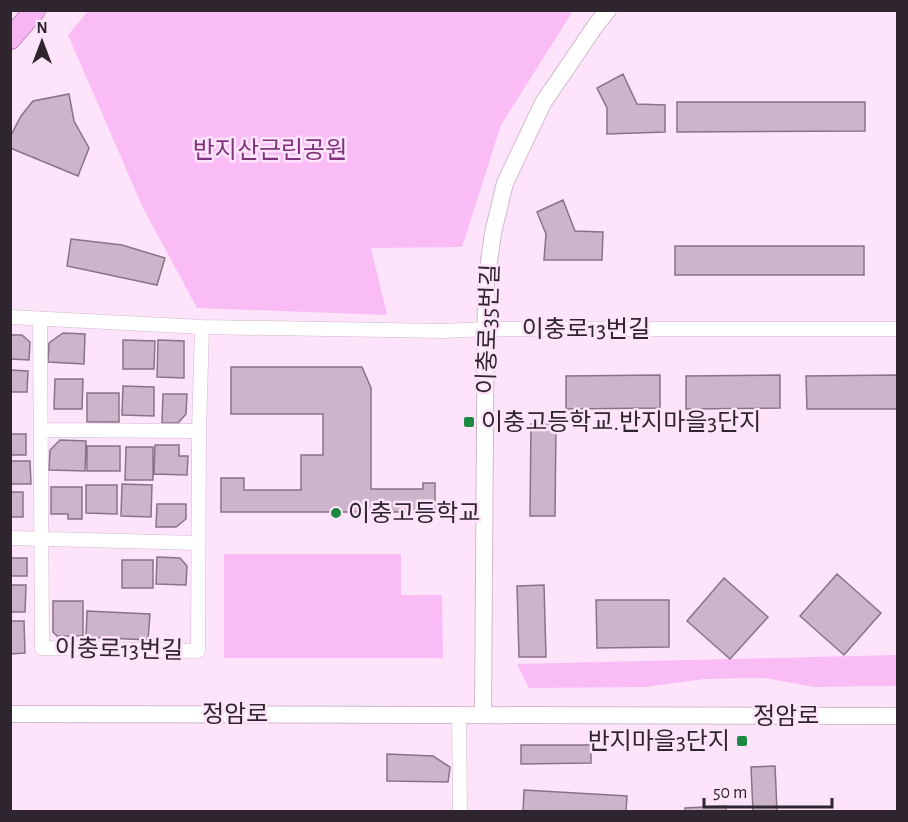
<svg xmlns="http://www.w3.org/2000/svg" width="908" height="822" viewBox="0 0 908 822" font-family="'Alegreya Sans','Noto Sans KR',sans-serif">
  <rect width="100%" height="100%" fill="#fee4fb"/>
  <path fill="#fabcf5" d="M 89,10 L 573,10 L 573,11 L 501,125 L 462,247 L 371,248 L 387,315 L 197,308 L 143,208 L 68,35 Z
    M 224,554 L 401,554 L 401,595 L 442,595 L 443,658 L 224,658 Z
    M 897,655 L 897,686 L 814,687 L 765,678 L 704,679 L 645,687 L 529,688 L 517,664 Z"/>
  <path fill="#ccb4ca" stroke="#897387" stroke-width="1.5" d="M 623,74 L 637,104 L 665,105 L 665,132 L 607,134 L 607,108 L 597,88 Z
    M 69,94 L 74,121 L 89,148 L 78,176 L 10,148 L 10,137 L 21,116 L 33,101 Z
    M 677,102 L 865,102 L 865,131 L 677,132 Z
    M 563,200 L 575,231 L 603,232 L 602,260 L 544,260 L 546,234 L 537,212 Z
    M 71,239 L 122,245 L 165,258 L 157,285 L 67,266 Z
    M 675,246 L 864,246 L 864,275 L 675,275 Z
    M 63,333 L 85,334 L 84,364 L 48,362 L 49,343 Z
    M 10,335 L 22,335 L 30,342 L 29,360 L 10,359 Z
    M 123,340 L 155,341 L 154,369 L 123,369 Z
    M 158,340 L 184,341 L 184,378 L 157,377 Z
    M 231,367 L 362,367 L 371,388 L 371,489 L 423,489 L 423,483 L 435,483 L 435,512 L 221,512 L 221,478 L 244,478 L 244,490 L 301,490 L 301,455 L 323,455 L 323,414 L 231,414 Z
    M 10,370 L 28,371 L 27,392 L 10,392 Z
    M 660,375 L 660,408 L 566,409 L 566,376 Z
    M 780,375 L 780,408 L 686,409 L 686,376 Z
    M 898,375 L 898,409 L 807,409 L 806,376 Z
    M 55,379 L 83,379 L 82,409 L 54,409 Z
    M 123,386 L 154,387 L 154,416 L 122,415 Z
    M 87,393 L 119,393 L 119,422 L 87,422 Z
    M 163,394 L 187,394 L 186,414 L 178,423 L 162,423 Z
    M 531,424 L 556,424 L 555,516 L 530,516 Z
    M 10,434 L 26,434 L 26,455 L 10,455 Z
    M 60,440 L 86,441 L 85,471 L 49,470 L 50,450 Z
    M 155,445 L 179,445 L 179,456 L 188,456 L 187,475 L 154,474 Z
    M 87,446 L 120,446 L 120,471 L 87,471 Z
    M 126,447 L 153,447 L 153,480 L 125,480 Z
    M 10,461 L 30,461 L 31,484 L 10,484 Z
    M 122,484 L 152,485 L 151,517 L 121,516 Z
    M 86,485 L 117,485 L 117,514 L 86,513 Z
    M 51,487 L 82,487 L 82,519 L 68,519 L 68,514 L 51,514 Z
    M 10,492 L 23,492 L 23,517 L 10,517 Z
    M 157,504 L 186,504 L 186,519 L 176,527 L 156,527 Z
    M 157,557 L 180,558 L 187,566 L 186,585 L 156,584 Z
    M 10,558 L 27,558 L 27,576 L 10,576 Z
    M 122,560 L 153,560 L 153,588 L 122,588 Z
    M 837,574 L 881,613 L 844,655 L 800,616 Z
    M 724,578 L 768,617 L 730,659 L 687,621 Z
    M 10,585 L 26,585 L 25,612 L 10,612 Z
    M 544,585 L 546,657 L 519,657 L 517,586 Z
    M 596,600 L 669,600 L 669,647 L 597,648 Z
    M 53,601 L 83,601 L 83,636 L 57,636 L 53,632 Z
    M 87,611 L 150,614 L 148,640 L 86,637 Z
    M 10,621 L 24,621 L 25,653 L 10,654 Z
    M 521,745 L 591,745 L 591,763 L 521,764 Z
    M 387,754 L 433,756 L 450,767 L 448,782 L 387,781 Z
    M 775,766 L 777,811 L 753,812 L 751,767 Z
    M 524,790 L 627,796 L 626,812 L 523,812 Z
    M 726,806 L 726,812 L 685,812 L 685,808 Z"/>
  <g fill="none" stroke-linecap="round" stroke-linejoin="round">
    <defs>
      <path id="minor" d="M 10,317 L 202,327 L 443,331 L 487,329 L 898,329
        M 40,319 L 42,648 L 198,651 L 199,431 L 202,327
        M 41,430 L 199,431
        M 10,538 L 198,543
        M 459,715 L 460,812"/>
      <path id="tertiary" d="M 10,714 L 898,716
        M 483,715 L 486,283 L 493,233 L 505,183 L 543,103 L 596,25 L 608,10"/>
      <path id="primary" d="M 10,39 L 35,10"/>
    </defs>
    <use href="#minor" stroke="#d0b7cd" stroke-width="15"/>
    <use href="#tertiary" stroke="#d0b7cd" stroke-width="18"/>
    <use href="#primary" stroke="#ac64a9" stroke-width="22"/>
    <use href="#minor" stroke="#fff" stroke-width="14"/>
    <use href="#tertiary" stroke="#fff" stroke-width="16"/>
    <use href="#primary" stroke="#f6b6f3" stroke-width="21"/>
  </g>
  <g fill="#1e8940" stroke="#fee4fb" stroke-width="2">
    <rect x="463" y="416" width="12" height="12" rx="3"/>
    <circle cx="336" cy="513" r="6"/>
    <rect x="736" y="735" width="12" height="12" rx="3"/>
  </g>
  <g text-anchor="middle" stroke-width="5" stroke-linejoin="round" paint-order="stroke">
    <g font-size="24" fill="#80327e" stroke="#fee4fb">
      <text x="270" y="158">반지산근린공원</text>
    </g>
    <g font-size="24" fill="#2f252e" stroke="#fee4fb">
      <text transform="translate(488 329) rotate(-88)" y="8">이충로35번길</text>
      <text x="586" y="337">이충로13번길</text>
      <text transform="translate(119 649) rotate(1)" y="8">이충로13번길</text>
      <text x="235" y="722">정암로</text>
      <text x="786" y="724">정암로</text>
    </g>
    <g font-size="24" fill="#2f252e" stroke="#fee4fb" text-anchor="start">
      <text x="481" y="430">이충고등학교.반지마을3단지</text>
      <text x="348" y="521">이충고등학교</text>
      <text x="730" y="749" text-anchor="end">반지마을3단지</text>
    </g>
  </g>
  <rect width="908" height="822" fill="none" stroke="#2f252e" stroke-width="24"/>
  <g transform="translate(42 42)" stroke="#fee4fb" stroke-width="4.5" paint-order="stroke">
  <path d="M0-4.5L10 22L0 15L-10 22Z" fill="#2f252e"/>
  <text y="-9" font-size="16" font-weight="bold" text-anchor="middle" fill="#2f252e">N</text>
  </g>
  <path d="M704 798v9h128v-9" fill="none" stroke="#2f252e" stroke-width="3"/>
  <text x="713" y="798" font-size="18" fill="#2f252e" stroke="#fee4fb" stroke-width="4.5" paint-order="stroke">50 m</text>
</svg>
